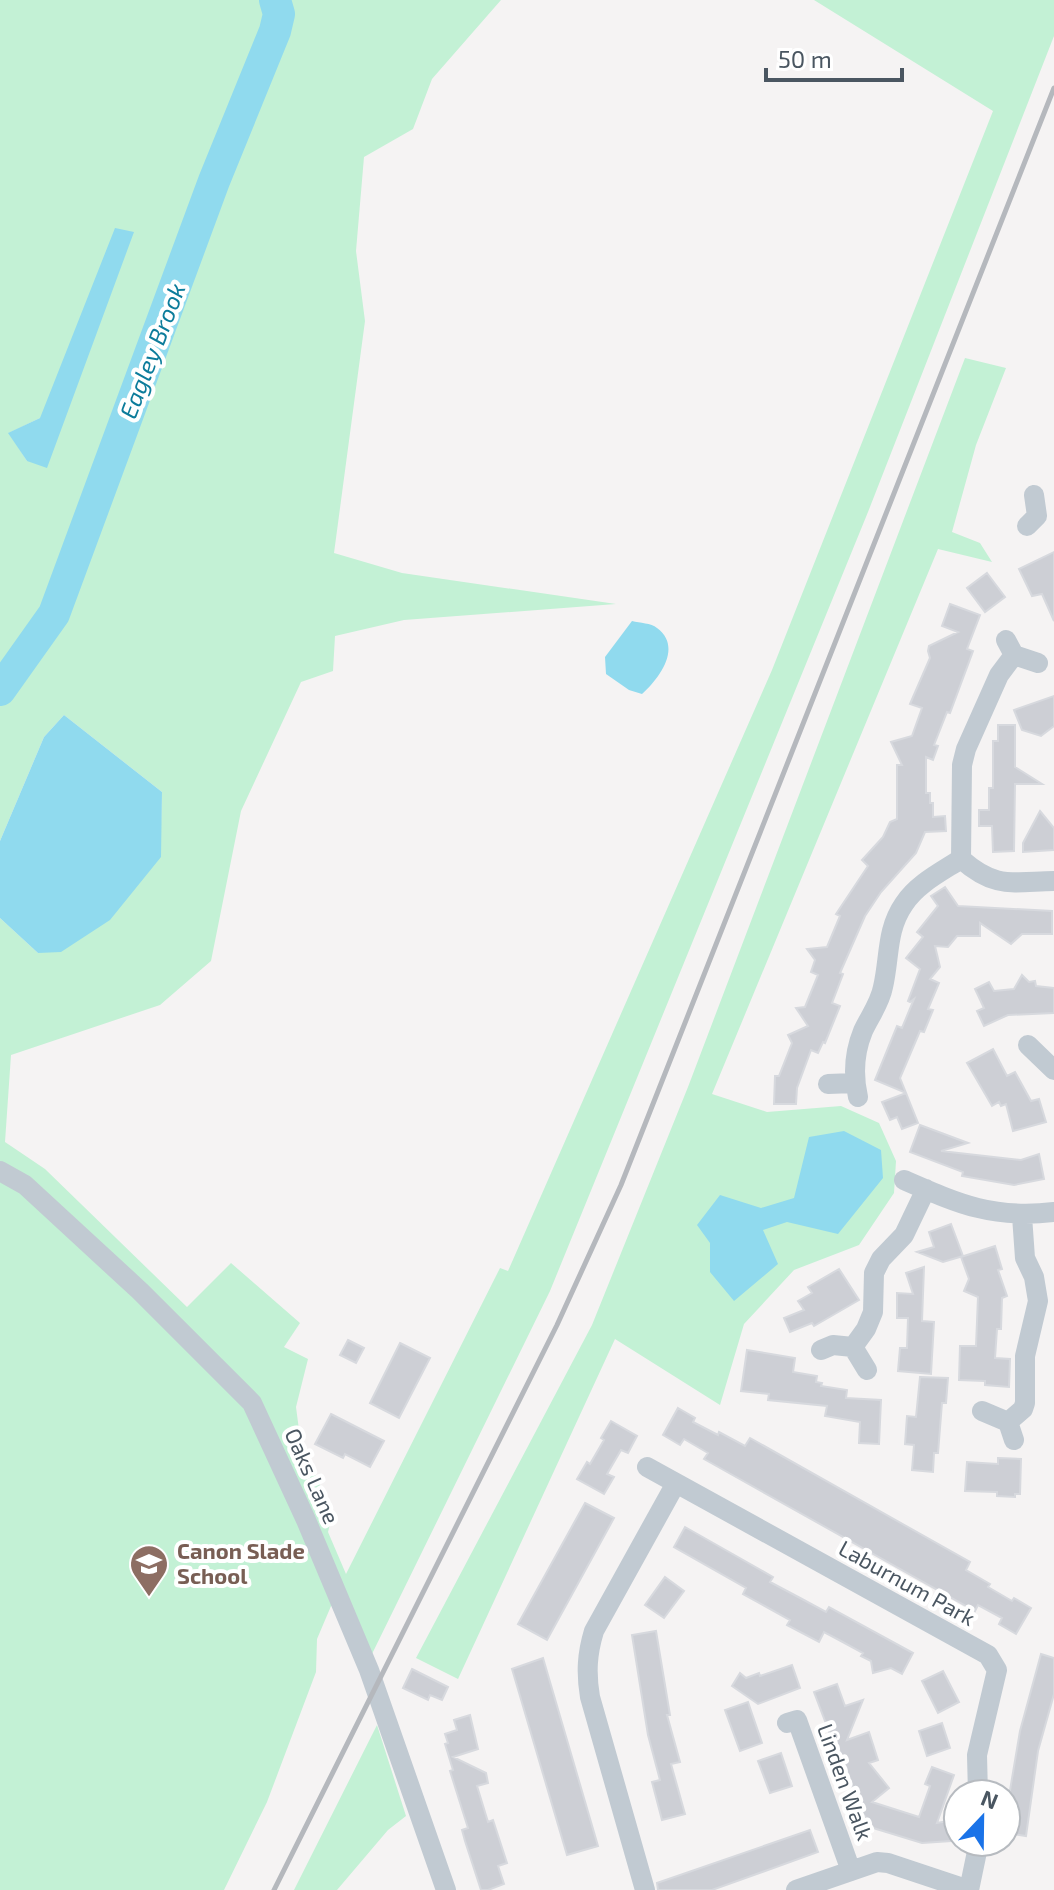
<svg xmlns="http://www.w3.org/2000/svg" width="1054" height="1890" viewBox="0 0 1054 1890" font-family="'Exo 2',sans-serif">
  <rect width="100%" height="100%" fill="#f5f3f3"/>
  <path fill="#c3f1d5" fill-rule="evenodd" d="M 0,0 L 261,0 L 274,12 L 207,175 L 63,590 L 227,183 L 289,10 L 282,0 L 501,0 L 432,79 L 413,129 L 364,157 L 356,251 L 365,321 L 334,553 L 402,573 L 616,604 L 404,620 L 335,636 L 333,671 L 301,682 L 241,811 L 211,961 L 160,1005 L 11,1055 L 5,1142 L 45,1169 L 187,1307 L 231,1263 L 300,1323 L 284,1347 L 308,1359 L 296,1407 L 301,1445 L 333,1512 L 328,1532 L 346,1574 L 500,1268 L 508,1271 L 772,670 L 993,111 L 814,0 L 1054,0 L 1054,36 L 868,512 L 550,1291 L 371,1656 L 334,1599 L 317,1639 L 316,1672 L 267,1802 L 224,1890 L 0,1890 L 0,918 L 38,953 L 160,857 L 162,792 L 64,715 L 44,737 L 0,841 ZM 40,418 L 27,461 L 9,433 Z
    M 965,358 L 1006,368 L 976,445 L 952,532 L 980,543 L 992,562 L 938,549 L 712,1094 L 767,1112 L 841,1106 L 879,1123 L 896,1161 L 894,1193 L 859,1245 L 794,1270 L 744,1324 L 720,1405 L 615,1339 L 458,1679 L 416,1658 L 592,1325 L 688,1087 Z
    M 377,1725 L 406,1816 L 388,1830 L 337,1890 L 294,1890 Z"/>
  <path fill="#90daee" d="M 115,228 L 134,232 L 47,468 L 27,461 L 8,433 L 40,418 Z
    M 632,621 C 640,623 651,623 657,628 C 683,647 659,679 642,694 L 629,690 L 606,674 L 605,657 Z
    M 64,715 L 162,792 L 161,857 L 110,920 L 61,952 L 38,953 L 0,918 L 0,841 L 44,737 Z
    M 844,1131 L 881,1150 L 883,1178 L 838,1234 L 787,1222 L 763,1230 L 778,1264 L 734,1301 L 710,1272 L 710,1243 L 697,1225 L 720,1195 L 761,1208 L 794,1198 L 809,1137 Z"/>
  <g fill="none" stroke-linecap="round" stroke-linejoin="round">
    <path stroke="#90daee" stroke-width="32" d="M 0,690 L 54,614 L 214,181 L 275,31 L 279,14 L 275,0"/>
  </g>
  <path fill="#cdcfd5" stroke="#d7d9de" stroke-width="2" d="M 1054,552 L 1054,621 L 1042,594 L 1032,596 L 1019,569 Z
    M 987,573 L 1005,597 L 985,612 L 967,588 Z
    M 950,604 L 980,615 L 967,649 L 973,651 L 950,713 L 947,712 L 934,745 L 938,746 L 933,760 L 926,757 L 926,793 L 930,793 L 930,803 L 933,803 L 933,817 L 945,816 L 946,831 L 925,832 L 916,853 L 881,892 L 865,916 L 840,973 L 843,974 L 832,1003 L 840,1006 L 825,1043 L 823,1042 L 818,1053 L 811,1050 L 797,1088 L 796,1104 L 774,1104 L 775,1076 L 779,1076 L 792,1043 L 788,1035 L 808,1026 L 796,1008 L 805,1007 L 818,975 L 811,972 L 815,960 L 807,949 L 827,947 L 840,916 L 836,914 L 868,866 L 862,860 L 883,837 L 890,822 L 897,819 L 897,765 L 902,765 L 891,742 L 912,736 L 922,708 L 910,704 L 930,658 L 928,651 L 929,646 L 958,632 L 942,626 Z
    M 1054,696 L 1054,726 L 1041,736 L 1022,730 L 1014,710 Z
    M 998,725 L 1015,725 L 1015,767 L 1042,784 L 1015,784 L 1014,851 L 993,852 L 992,826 L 979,826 L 979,810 L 989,810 L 989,788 L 993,788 L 993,741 L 998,741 Z
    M 1040,811 L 1054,828 L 1054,850 L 1023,852 L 1023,843 Z
    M 945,887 L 958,906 L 1052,911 L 1052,934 L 1022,934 L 1011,944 L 980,923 L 980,936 L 957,936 L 948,947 L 935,946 L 940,967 L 930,979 L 939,983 L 928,1009 L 933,1010 L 924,1032 L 920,1031 L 900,1078 L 906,1093 L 875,1080 L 897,1026 L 902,1028 L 914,999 L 910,1002 L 908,1001 L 920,969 L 906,958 L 923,937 L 917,932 L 938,906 L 931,896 Z
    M 1022,975 L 1029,982 L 1035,981 L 1036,986 L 1054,988 L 1054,1013 L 1008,1015 L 984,1026 L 977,1011 L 984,1008 L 975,989 L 989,982 L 994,991 L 1014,989 Z
    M 993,1049 L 1007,1076 L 1015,1072 L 1031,1101 L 1039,1099 L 1046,1122 L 1013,1131 L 1006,1104 L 1001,1106 L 999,1102 L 992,1106 L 967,1063 Z
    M 906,1093 L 918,1123 L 902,1129 L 897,1117 L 890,1120 L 882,1102 Z
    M 920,1125 L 968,1143 L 941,1151 L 1021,1160 L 1039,1154 L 1044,1179 L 1014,1185 L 962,1176 L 963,1172 L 910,1152 Z
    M 951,1224 L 963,1256 L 943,1262 L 917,1252 L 934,1247 L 929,1232 Z
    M 995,1246 L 1002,1269 L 998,1270 L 1007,1296 L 1002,1298 L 1001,1329 L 997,1329 L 995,1358 L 1010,1359 L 1009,1387 L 985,1385 L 985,1381 L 959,1380 L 960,1346 L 976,1346 L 978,1297 L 964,1291 L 969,1279 L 961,1257 Z
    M 924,1267 L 922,1321 L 934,1322 L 931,1374 L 898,1371 L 900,1348 L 907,1348 L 908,1318 L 897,1318 L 897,1293 L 913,1294 L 906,1273 Z
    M 839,1269 L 859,1300 L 814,1326 L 812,1323 L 790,1332 L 784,1318 L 804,1310 L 798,1301 L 812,1293 L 808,1287 Z
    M 348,1340 L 364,1348 L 356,1363 L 340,1355 Z
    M 400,1343 L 430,1358 L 399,1418 L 370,1403 Z
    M 747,1350 L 795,1358 L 793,1372 L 817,1376 L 816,1382 L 822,1383 L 821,1386 L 847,1390 L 846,1398 L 881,1400 L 879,1444 L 859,1443 L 860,1422 L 825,1416 L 827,1406 L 768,1400 L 769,1394 L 741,1391 Z
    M 920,1377 L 948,1378 L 946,1403 L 942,1403 L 938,1453 L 934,1453 L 933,1472 L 912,1470 L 914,1445 L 905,1444 L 907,1416 L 916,1417 Z
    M 678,1408 L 695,1418 L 693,1422 L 718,1435 L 719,1432 L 745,1446 L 750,1438 L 970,1562 L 966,1570 L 990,1584 L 988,1587 L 1012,1601 L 1014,1598 L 1031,1608 L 1016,1634 L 999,1624 L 1002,1618 L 978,1605 L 975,1611 L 704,1459 L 708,1453 L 684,1439 L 680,1445 L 663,1435 Z
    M 331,1414 L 384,1441 L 370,1467 L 345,1454 L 343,1458 L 315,1444 Z
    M 611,1421 L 637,1436 L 628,1453 L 621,1450 L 607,1474 L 614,1477 L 604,1494 L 577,1479 L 587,1462 L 590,1464 L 604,1440 L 601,1438 Z
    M 998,1458 L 1021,1459 L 1020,1494 L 1015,1494 L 1015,1497 L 997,1496 L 997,1492 L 965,1491 L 967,1462 L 998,1464 Z
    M 585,1503 L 614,1518 L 547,1640 L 518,1624 Z
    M 685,1527 L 773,1577 L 770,1582 L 802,1599 L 826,1612 L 829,1607 L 913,1653 L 902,1674 L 891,1668 L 873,1673 L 871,1661 L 861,1656 L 863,1653 L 839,1640 L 824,1632 L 819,1642 L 787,1625 L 790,1620 L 743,1594 L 746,1588 L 674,1547 Z
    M 665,1577 L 684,1591 L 664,1618 L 645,1605 Z
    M 656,1631 L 670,1715 L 667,1715 L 680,1762 L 671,1764 L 685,1814 L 662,1820 L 652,1782 L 660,1780 L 648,1735 L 632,1635 Z
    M 1041,1654 L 1054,1658 L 1054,1694 L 1038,1751 L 1026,1836 L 1006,1833 L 1006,1814 L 1020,1731 Z
    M 543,1658 L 598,1846 L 567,1855 L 512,1669 Z
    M 792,1665 L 800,1688 L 758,1704 L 732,1686 L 740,1673 L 746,1678 L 759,1673 L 760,1676 Z
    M 412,1669 L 448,1687 L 442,1700 L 430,1695 L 428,1700 L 403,1688 Z
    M 943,1671 L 959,1702 L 938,1713 L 922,1681 Z
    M 837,1684 L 845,1706 L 863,1700 L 847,1740 L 869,1732 L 878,1760 L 869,1763 L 889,1788 L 872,1802 L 919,1817 L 930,1786 L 925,1784 L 932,1767 L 954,1775 L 937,1823 L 948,1821 L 951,1841 L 922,1843 L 870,1827 L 871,1824 L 848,1795 L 856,1798 L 852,1793 L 854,1791 L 836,1741 L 833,1742 L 814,1692 Z
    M 748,1702 L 762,1743 L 740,1751 L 725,1710 Z
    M 470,1715 L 478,1749 L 453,1757 L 486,1773 L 488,1783 L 477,1786 L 488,1822 L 493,1820 L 507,1863 L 498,1866 L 504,1884 L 488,1890 L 481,1890 L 465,1841 L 462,1830 L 468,1828 L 450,1771 L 453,1770 L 445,1744 L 448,1743 L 445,1734 L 457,1730 L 454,1720 Z
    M 942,1723 L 950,1748 L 927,1756 L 919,1731 Z
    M 781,1753 L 792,1786 L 770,1793 L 758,1761 Z
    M 810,1830 L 818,1852 L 712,1890 L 658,1890 L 657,1883 Z"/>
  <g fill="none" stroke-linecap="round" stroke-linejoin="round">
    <path stroke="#c1cad2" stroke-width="20" d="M 1027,526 L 1037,516 L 1034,495
      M 1006,640 L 1014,655 L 1038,663
      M 961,859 L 962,765 L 966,749 L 999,675 L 1014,655
      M 961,859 C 995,889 1011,882 1054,881
      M 1028,1045 L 1054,1070
      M 828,1084 L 854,1083
      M 858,1097 C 853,1075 854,1053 863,1031 C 870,1016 880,1003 883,987 C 890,957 886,930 904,904 C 917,884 941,872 961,859
      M 0,1171 L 25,1185 L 140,1291 L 252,1403 L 306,1520 L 369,1670 L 446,1890
      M 904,1180 C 959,1204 992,1219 1054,1212
      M 853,1347 L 866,1329 L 873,1312 L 874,1273 L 881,1259 L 904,1235 L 926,1189
      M 821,1350 L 833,1345 L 853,1347 L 867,1370
      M 982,1411 L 1008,1422 L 1014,1440
      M 1008,1422 L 1023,1409 L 1025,1403 L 1025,1356 L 1038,1301 L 1034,1277 L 1025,1258 L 1022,1216
      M 647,1467 L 988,1655 L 997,1670 L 977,1755 L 978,1794
      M 787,1723 L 797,1720 L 851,1871
      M 645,1890 L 590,1697 C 586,1673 587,1654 594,1631 L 676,1483
      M 796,1890 L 877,1862 L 888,1863 L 969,1890 L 979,1842"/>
    <path stroke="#b5b8bd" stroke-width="5" d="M 274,1890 L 557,1325 L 621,1185 L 1054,88"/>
  </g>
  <defs>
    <symbol id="school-pin" viewBox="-11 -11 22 30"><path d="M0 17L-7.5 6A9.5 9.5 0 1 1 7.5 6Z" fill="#8d6e63" stroke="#fff"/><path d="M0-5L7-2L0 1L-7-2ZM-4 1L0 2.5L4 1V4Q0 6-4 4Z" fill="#fff"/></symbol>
  </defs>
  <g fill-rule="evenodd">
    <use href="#school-pin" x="127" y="1542" width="44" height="60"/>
  </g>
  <g text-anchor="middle" stroke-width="8" stroke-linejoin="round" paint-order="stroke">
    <g font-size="22" fill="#4a5661" stroke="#fff">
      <text transform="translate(312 1476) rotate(66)" y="8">Oaks Lane</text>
      <text transform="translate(907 1583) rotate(29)" y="8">Laburnum Park</text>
      <text transform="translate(845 1782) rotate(70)" y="8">Linden Walk</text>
    </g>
    <g font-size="22" font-weight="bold" fill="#785e54" stroke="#fff" text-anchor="start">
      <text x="177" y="1559">Canon Slade<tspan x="177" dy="25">School</tspan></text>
    </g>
    <g font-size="24" font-style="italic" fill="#0c7c9b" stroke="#fff">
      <text transform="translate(153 351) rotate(-69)" y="8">Eagley Brook</text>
    </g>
  </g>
  <g transform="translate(982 1818) rotate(22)"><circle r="38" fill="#ffffff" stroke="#b7bbc0" stroke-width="2"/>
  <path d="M0-6L14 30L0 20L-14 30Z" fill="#1a73e8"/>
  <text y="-12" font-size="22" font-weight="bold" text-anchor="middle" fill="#4a5661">N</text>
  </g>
  <path d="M766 68v12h136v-12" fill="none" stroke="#4a5661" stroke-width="4"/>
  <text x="778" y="68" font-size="24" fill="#4a5661" stroke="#ffffff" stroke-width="6" paint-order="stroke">50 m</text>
</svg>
